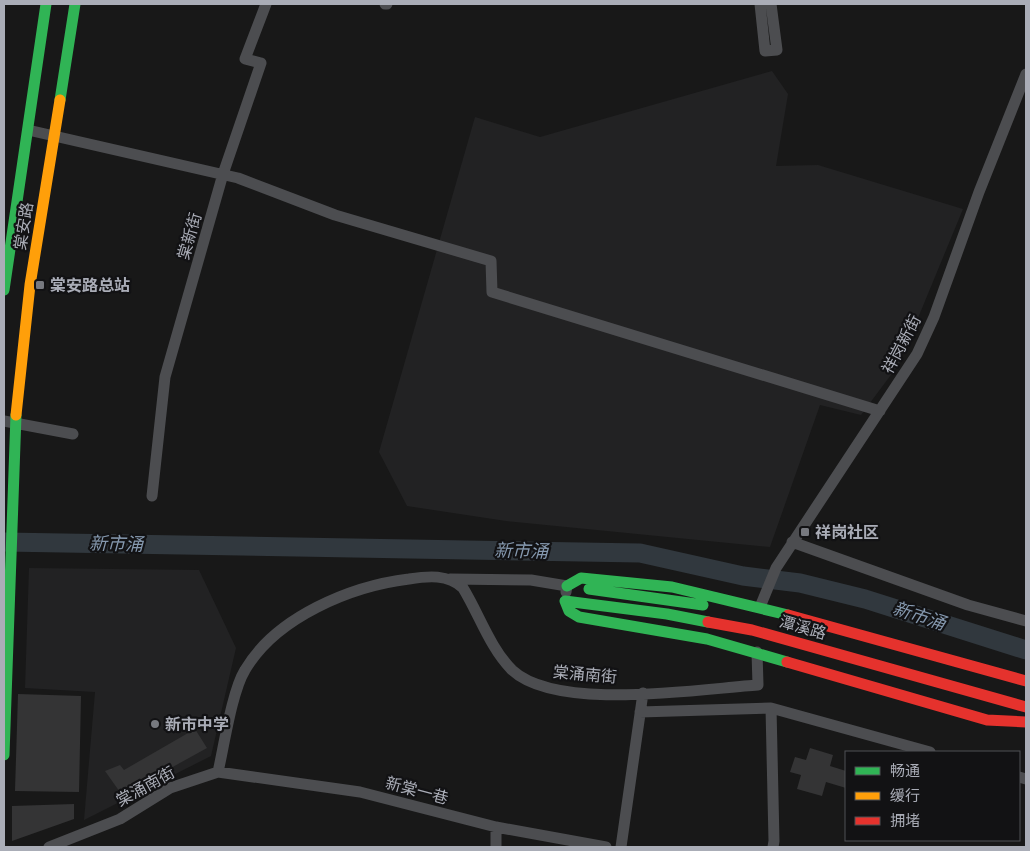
<svg xmlns="http://www.w3.org/2000/svg" width="1030" height="851" viewBox="0 0 1030 851" font-family="'Nunito Sans','Noto Sans SC',sans-serif">
  <rect width="100%" height="100%" fill="#181818"/>
  <path fill="#222223" d="M 772,71 L 788,94 L 776,166 L 818,165 L 963,209 L 899,364 L 861,415 L 820,405 L 770,547 L 506,521 L 407,506 L 379,452 L 475,117 L 540,137 Z
    M 29,568 L 199,570 L 236,648 L 211,756 L 84,820 L 95,692 L 25,688 Z"/>
  <g fill="none" stroke-linecap="round" stroke-linejoin="round">
    <path stroke="#31383e" stroke-width="19" d="M 4,542 L 640,553 L 743,576 L 800,583 L 865,599 L 1026,650"/>
  </g>
  <path fill="#343435" d="M 18,694 L 81,696 L 79,792 L 15,791 Z
    M 195,729 L 207,748 L 122,795 L 105,771 L 120,765 L 124,770 Z
    M 810,748 L 833,755 L 830,766 L 846,771 L 846,788 L 826,782 L 822,796 L 797,789 L 801,775 L 790,772 L 795,757 L 806,760 Z
    M 74,804 L 74,819 L 12,841 L 12,806 Z"/>
  <g fill="none" stroke-linecap="round" stroke-linejoin="round">
    <path stroke="#4c4d50" stroke-width="11" d="M 385,4 L 387,4
      M 760,4 L 765,51 L 777,50 L 771,4
      M 28,130 L 238,178 L 335,215 L 491,261 L 492,292 L 880,411
      M 4,421 L 73,434
      M 152,496 L 165,377 L 223,174 L 261,63 L 245,59 L 266,4
      M 792,542 L 968,605 L 1026,621
      M 450,579 L 531,580 L 567,586 L 566,592
      M 760,607 L 776,568 L 917,354 L 934,317 L 979,192 L 1026,74
      M 771,708 L 774,841 L 773,847
      M 640,712 L 771,708 L 930,752
      M 218,772 C 224,746 232,691 245,670 C 276,617 351,586 409,579 C 428,576 448,574 463,588 C 479,614 490,648 512,670 C 557,712 699,689 758,685 L 757,652
      M 1019,777 L 1026,779
      M 496,827 L 496,847
      M 49,847 L 120,819 L 170,788 L 218,772 L 360,792 L 496,827 L 606,847
      M 621,847 L 643,693"/>
    <path stroke="#30b455" stroke-width="11" d="M 60,100 L 75,4
      M 4,290 L 46,4
      M 567,586 L 581,578 L 672,587 L 788,615
      M 589,589 L 703,605
      M 708,622 L 667,614 L 565,601 L 569,611 L 579,617 L 707,639 L 787,662
      M 4,755 L 16,415"/>
    <path stroke="#ff9f0a" stroke-width="11" d="M 16,415 L 30,285 L 60,100"/>
    <path stroke="#e5322d" stroke-width="11" d="M 788,615 L 1026,681
      M 708,622 L 752,630 L 1026,707
      M 787,662 L 987,720 L 1026,722"/>
  </g>
  <g fill="#77797f" stroke="#121214" stroke-width="2">
    <rect x="35" y="280" width="10" height="10" rx="2.5"/>
    <rect x="800" y="527" width="10" height="10" rx="2.5"/>
    <circle cx="155" cy="724" r="5"/>
  </g>
  <g text-anchor="middle" stroke-width="4.5" stroke-linejoin="round" paint-order="stroke">
    <g font-size="16" fill="#aaadb7" stroke="#121214">
      <text transform="translate(23 226) rotate(-81)" y="6">棠安路</text>
      <text transform="translate(189 236) rotate(-74)" y="6">棠新街</text>
      <text transform="translate(901 344) rotate(-62)" y="6">祥岗新街</text>
      <text transform="translate(803 627) rotate(16)" y="6">潭溪路</text>
      <text transform="translate(585 674) rotate(5)" y="6">棠涌南街</text>
      <text transform="translate(145 786) rotate(-29)" y="6">棠涌南街</text>
      <text transform="translate(417 790) rotate(15)" y="6">新棠一巷</text>
    </g>
    <g font-size="16" font-weight="bold" fill="#aaadb7" stroke="#121214" text-anchor="start">
      <text x="50" y="291">棠安路总站</text>
      <text x="815" y="538">祥岗社区</text>
      <text x="165" y="730">新市中学</text>
    </g>
    <g font-size="18" font-style="italic" fill="#8598ae" stroke="#121214">
      <text transform="translate(116 544) rotate(1)" y="6">新市涌</text>
      <text transform="translate(521 551) rotate(1)" y="6">新市涌</text>
      <text transform="translate(919 616) rotate(18)" y="6">新市涌</text>
    </g>
  </g>
  <rect width="1030" height="851" fill="none" stroke="#aaadb7" stroke-width="10"/>
  <rect x="845" y="751" width="175" height="90" fill="#121214" stroke="#4f5055"/>
  <rect x="855" y="767" width="25" height="8" fill="#30b455" stroke="#4f5055"/>
  <text x="890" y="776" font-size="15" fill="#aaadb7">畅通</text>
  <rect x="855" y="792" width="25" height="8" fill="#ff9f0a" stroke="#4f5055"/>
  <text x="890" y="801" font-size="15" fill="#aaadb7">缓行</text>
  <rect x="855" y="817" width="25" height="8" fill="#e5322d" stroke="#4f5055"/>
  <text x="890" y="826" font-size="15" fill="#aaadb7">拥堵</text>
</svg>
